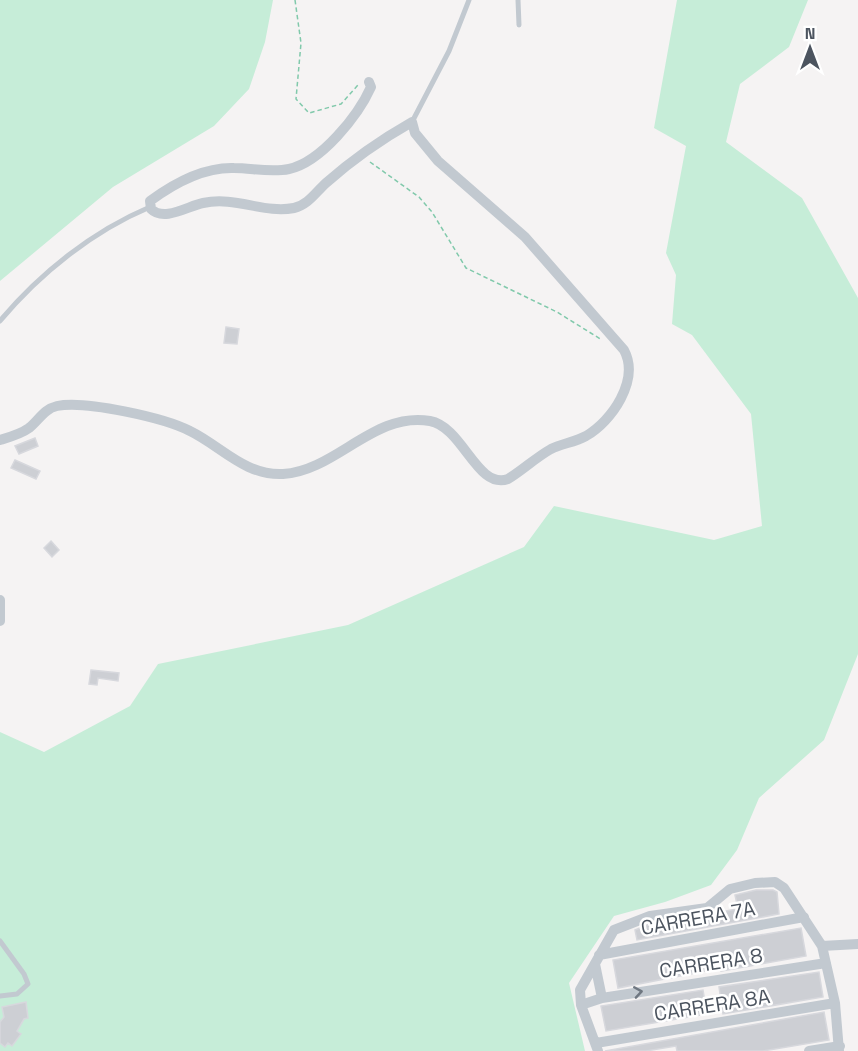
<svg xmlns="http://www.w3.org/2000/svg" width="858" height="1051" viewBox="0 0 858 1051" font-family="'Space Grotesk',sans-serif">
  <rect width="100%" height="100%" fill="#f5f3f3"/>
  <path fill="#c6edd8" d="M 0,0 L 273,0 L 265,42 L 249,89 L 214,126 L 113,187 L 0,281 Z
    M 677,0 L 808,0 L 789,47 L 740,84 L 726,142 L 802,198 L 858,298 L 858,654 L 824,740 L 759,798 L 737,850 L 711,885 L 665,902 L 614,916 L 569,983 L 585,1051 L 0,1051 L 0,732 L 44,752 L 130,706 L 158,664 L 348,625 L 524,547 L 554,506 L 714,540 L 762,526 L 751,414 L 692,335 L 672,324 L 676,275 L 666,253 L 686,146 L 654,128 Z"/>
  <path fill="#cdcfd4" stroke="#d7d8dd" stroke-width="1.5" d="M 226,327 L 239,329 L 237,344 L 224,343 Z
    M 35,438 L 38,446 L 19,454 L 15,446 Z
    M 15,460 L 40,471 L 36,479 L 11,468 Z
    M 51,541 L 59,550 L 52,557 L 44,548 Z
    M 91,670 L 119,673 L 118,681 L 98,678 L 97,685 L 89,684 Z
    M 756,890 L 773,890 L 777,892 L 779,914 L 637,940 L 635,930 L 652,923 L 738,909 L 735,895 Z
    M 801,928 L 806,956 L 721,971 L 721,968 L 618,988 L 613,960 Z
    M 819,972 L 823,997 L 723,1014 L 719,987 Z
    M 703,990 L 707,1014 L 606,1031 L 601,1006 Z
    M 26,1002 L 28,1018 L 24,1019 L 17,1031 L 21,1034 L 12,1046 L 8,1043 L 5,1047 L 0,1043 L 0,1022 L 4,1017 L 2,1007 Z
    M 824,1012 L 829,1040 L 763,1051 L 677,1051 L 676,1046 L 646,1051 L 605,1051 Z"/>
  <g fill="none" stroke-linecap="round" stroke-linejoin="round">
    <path stroke="#81c9ab" stroke-width="1.5" stroke-dasharray="4.5 3" stroke-linecap="butt" d="M 295,0 L 301,43 L 296,99 L 309,113 L 341,104 L 358,85
      M 370,162 L 419,197 L 432,212 L 466,268 L 557,312 L 602,340"/>
    <path stroke="#c2c9d0" stroke-width="5" d="M 518,0 L 519,25
      M 412,122 L 449,51 L 469,0
      M 0,321 C 40,273 93,231 150,207
      M 0,941 L 24,974 L 28,984 L 17,994 L 0,996"/>
    <path stroke="#c2c9d0" stroke-width="10" d="M 0,440 C 10,437 21,434 29,428 C 39,420 44,409 57,406 C 85,400 165,418 190,431 C 221,446 245,476 283,474 C 336,471 374,411 430,421 C 463,427 477,490 508,479 C 523,470 535,458 551,449 C 561,444 575,442 586,436 C 612,421 640,380 624,350 L 525,237 L 438,161 L 415,133 L 412,122 C 382,139 352,160 326,183 C 316,192 308,205 294,208 C 264,214 236,196 203,203 C 188,206 164,222 151,209 L 150,201 C 173,184 204,167 234,168 C 252,168 271,173 289,169 C 321,162 358,116 371,87 L 369,82
      M 0,600 L 0,621
      M 822,946 L 858,944
      M 599,955 L 804,917
      M 595,964 L 602,998
      M 581,1005 L 602,998 L 826,963
      M 596,1043 L 835,1003
      M 598,1051 L 581,1005 L 580,990 L 614,930 L 650,916 L 707,908 L 730,889 L 755,883 L 775,882 L 784,888 L 822,946 L 835,1003 L 839,1051
      M 809,1051 L 840,1046"/>
  </g>
  <defs><path id="oneway-chevron" d="M-2-3.5L2.5 0L-2 3.5" fill="none" stroke-width="1.6" stroke-linecap="round" stroke-linejoin="round" transform="scale(1.5)"/></defs>
  <use stroke="#6f7781" href="#oneway-chevron" transform="translate(638 992) rotate(-9)"/>
  <g text-anchor="middle" stroke-width="5" stroke-linejoin="round" paint-order="stroke">
    <g font-size="20" fill="#4c545f" stroke="#fff">
      <text transform="translate(698 918) rotate(-10)" y="7">CARRERA 7A</text>
      <text transform="translate(711 963) rotate(-9)" y="7">CARRERA 8</text>
      <text transform="translate(712 1005) rotate(-9)" y="7">CARRERA 8A</text>
    </g>
  </g>
  <g transform="translate(810 48)" stroke="#ffffff" stroke-width="4.5" paint-order="stroke">
  <path d="M0-4.5L10 22L0 15L-10 22Z" fill="#4c545f"/>
  <text y="-9" font-size="16" font-weight="bold" text-anchor="middle" fill="#4c545f">N</text>
  </g>
</svg>
